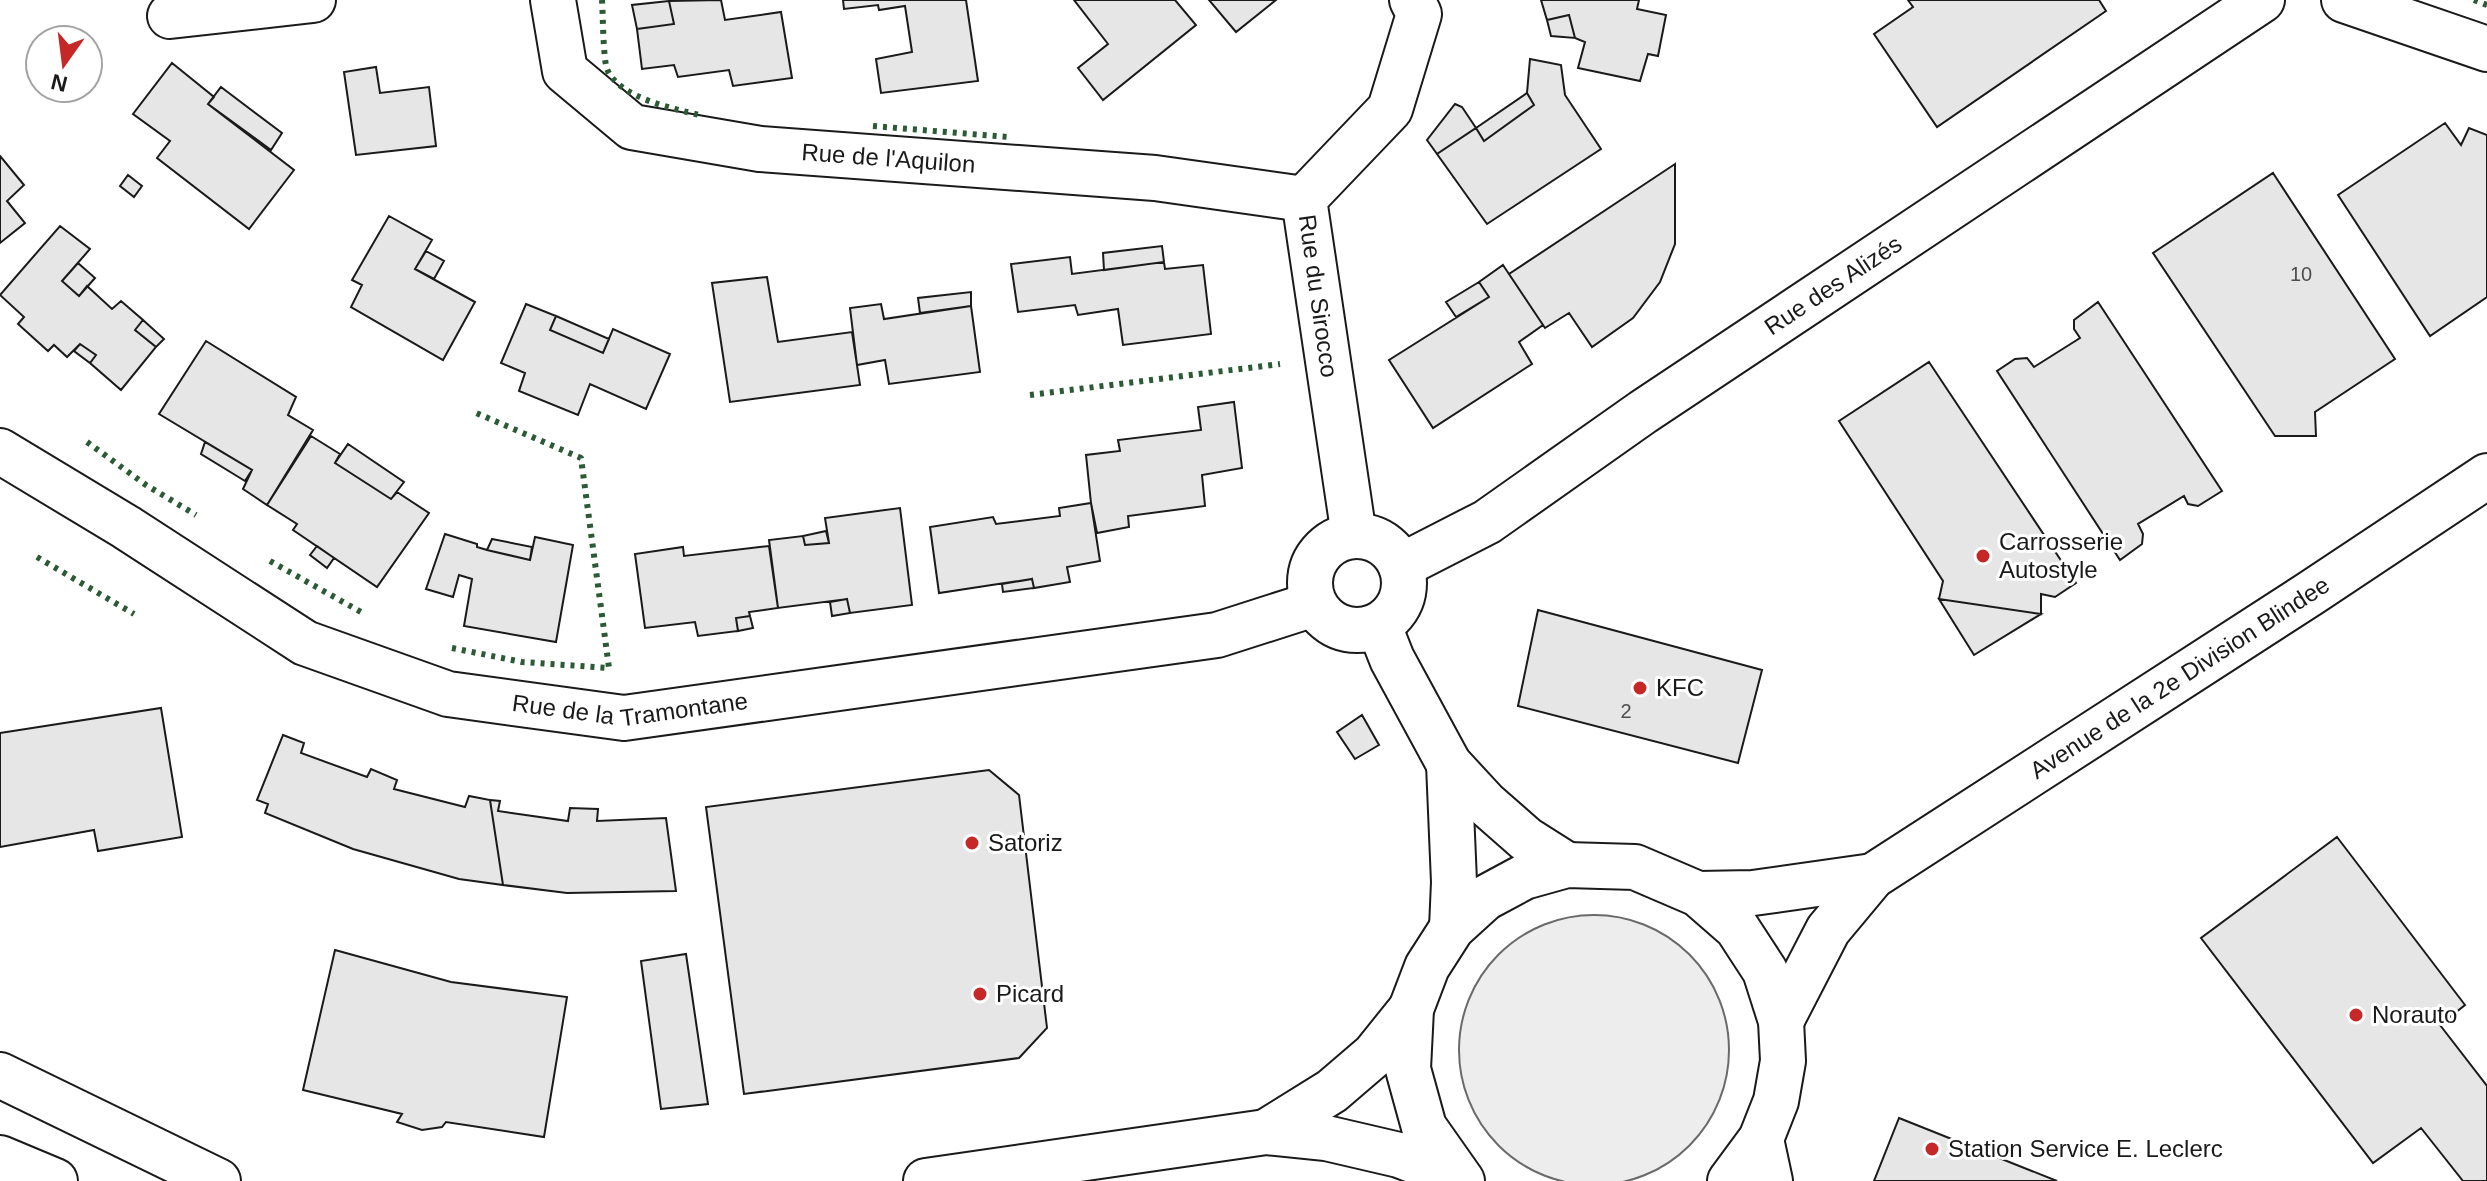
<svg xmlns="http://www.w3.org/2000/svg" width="2487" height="1181" viewBox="0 0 2487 1181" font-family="Arial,sans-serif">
  <rect width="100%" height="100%" fill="#fff"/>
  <path fill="#ededed" stroke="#6a6a6a" stroke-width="2" d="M1459 1050a135 135 0 1 1 270 0a135 135 0 1 1-270 0Z"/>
  <path fill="#e6e6e6" stroke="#1a1a1a" stroke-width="2" d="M 721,0 L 725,20 L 781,12 L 792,78 L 733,86 L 729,70 L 678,77 L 674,65 L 642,69 L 637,29 L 674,24 L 669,1 Z
    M 843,0 L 966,0 L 978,81 L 881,93 L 876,59 L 912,52 L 905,6 L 879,10 L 878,5 L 844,9 Z
    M 1074,0 L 1175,0 L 1196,25 L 1103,100 L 1078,68 L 1108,44 Z
    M 1209,0 L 1276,0 L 1236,32 Z
    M 1541,0 L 1639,0 L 1637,9 L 1666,15 L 1658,56 L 1648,54 L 1640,81 L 1578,68 L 1585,42 L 1575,38 L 1569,15 L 1547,20 Z
    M 1908,0 L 2099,0 L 2106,11 L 1937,127 L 1874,34 L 1913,7 Z
    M 669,1 L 674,24 L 637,29 L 632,5 Z
    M 1569,15 L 1575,38 L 1551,36 L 1547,20 Z
    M 1530,59 L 1561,65 L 1565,95 L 1601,149 L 1487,224 L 1437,154 L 1476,128 L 1484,141 L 1534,105 L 1527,93 Z
    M 172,63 L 214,97 L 208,104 L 294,170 L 249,229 L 157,158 L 170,141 L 133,114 Z
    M 376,67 L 380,93 L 429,87 L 436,146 L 356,155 L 344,72 Z
    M 221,87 L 282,133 L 271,150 L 208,104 Z
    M 1527,93 L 1534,105 L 1484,141 L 1476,128 Z
    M 1455,104 L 1462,107 L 1476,128 L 1437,154 L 1427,140 Z
    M 2445,123 L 2461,145 L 2469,128 L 2487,135 L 2487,297 L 2430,336 L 2338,195 Z
    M 0,156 L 24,185 L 7,201 L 25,223 L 0,243 Z
    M 1675,164 L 1675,244 L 1660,282 L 1633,318 L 1592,347 L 1569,313 L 1545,328 L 1509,274 Z
    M 2273,173 L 2395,359 L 2315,412 L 2316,436 L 2275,436 L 2153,253 Z
    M 128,175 L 142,186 L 134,197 L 120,186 Z
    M 389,216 L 432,240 L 415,269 L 475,302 L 443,360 L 351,307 L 362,285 L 352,280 Z
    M 60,226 L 90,249 L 62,281 L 79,296 L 87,286 L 112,309 L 121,301 L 143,320 L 135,330 L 156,347 L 121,390 L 90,363 L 96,355 L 80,344 L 67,357 L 54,345 L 48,351 L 18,324 L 24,317 L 0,295 Z
    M 1162,246 L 1164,262 L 1104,270 L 1103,253 Z
    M 426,251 L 444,261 L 434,279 L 415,269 Z
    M 1070,257 L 1072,274 L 1164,262 L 1165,269 L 1203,265 L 1211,334 L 1123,345 L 1118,309 L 1078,315 L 1075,305 L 1018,312 L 1011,264 Z
    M 78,263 L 95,278 L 79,296 L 62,281 Z
    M 1503,265 L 1543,325 L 1519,342 L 1532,364 L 1433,428 L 1389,360 L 1489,297 L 1479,282 Z
    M 767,277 L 778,342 L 852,332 L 860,385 L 730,402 L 712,283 Z
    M 1479,282 L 1489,297 L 1456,317 L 1446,302 Z
    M 971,292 L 971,306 L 920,313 L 918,298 Z
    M 2098,302 L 2222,491 L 2198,506 L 2188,504 L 2184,496 L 2138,524 L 2143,534 L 2142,544 L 2120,560 L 1997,371 L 2015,359 L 2027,358 L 2034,367 L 2080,338 L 2074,329 L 2074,320 Z
    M 526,304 L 556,316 L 550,330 L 603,353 L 613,329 L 670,354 L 646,409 L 590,384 L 578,415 L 519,391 L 525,373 L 501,363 Z
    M 881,304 L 884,319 L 971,306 L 980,372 L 889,384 L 885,360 L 857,365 L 850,308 Z
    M 556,316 L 609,339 L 603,353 L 550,330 Z
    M 143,320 L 164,339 L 156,347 L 135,330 Z
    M 206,341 L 296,397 L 288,415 L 313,430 L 267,505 L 243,489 L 252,470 L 159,414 Z
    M 80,344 L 96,355 L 90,363 L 74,351 Z
    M 1929,362 L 2076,583 L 2055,597 L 2041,594 L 2041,614 L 1939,599 L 1943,581 L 1839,421 Z
    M 1234,402 L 1242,468 L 1202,475 L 1205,506 L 1128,516 L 1129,527 L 1097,533 L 1091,503 L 1086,455 L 1120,451 L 1118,440 L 1201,430 L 1198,407 Z
    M 311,436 L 340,454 L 335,463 L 391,499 L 397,492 L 429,513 L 377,587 L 293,530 L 297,524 L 267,505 Z
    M 205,442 L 252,470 L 245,481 L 201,454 Z
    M 348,444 L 404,482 L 391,499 L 335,463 Z
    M 1091,503 L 1100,561 L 1067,567 L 1070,582 L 1034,588 L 1032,579 L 939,593 L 930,527 L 993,517 L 996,524 L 1060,516 L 1059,508 Z
    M 900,508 L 912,605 L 850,613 L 847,599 L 778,608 L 769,540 L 803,536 L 805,545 L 829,543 L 825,518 Z
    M 826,531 L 829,543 L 805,545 L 803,536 Z
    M 445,534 L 477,544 L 477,547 L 487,550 L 530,560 L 535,537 L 573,545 L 556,642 L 464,626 L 472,579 L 459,575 L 453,597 L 426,589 Z
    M 492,539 L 532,547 L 530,560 L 487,550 Z
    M 317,546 L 334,558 L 327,568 L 310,555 Z
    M 769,546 L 778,608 L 749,612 L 750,616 L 736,618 L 738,631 L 698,636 L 695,622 L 645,628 L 635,554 L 683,547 L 684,556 Z
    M 1032,579 L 1034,588 L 1003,592 L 1002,584 Z
    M 847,599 L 850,613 L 832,616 L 830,602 Z
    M 1939,599 L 2041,614 L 1974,655 Z
    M 1538,610 L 1762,670 L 1738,763 L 1518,706 Z
    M 750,616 L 753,628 L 738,631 L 736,618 Z
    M 161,708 L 182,837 L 98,851 L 94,830 L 0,847 L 0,733 Z
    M 1362,715 L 1379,745 L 1355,759 L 1337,732 Z
    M 283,735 L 304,743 L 301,753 L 367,777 L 371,769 L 397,780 L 394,789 L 465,807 L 469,796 L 490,800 L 503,885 L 459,879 L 353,849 L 265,813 L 268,804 L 257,800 Z
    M 989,770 L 1019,795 L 1047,1028 L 1019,1058 L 744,1094 L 706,807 Z
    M 490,800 L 500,801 L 498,811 L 568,821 L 570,808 L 598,809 L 597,821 L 666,818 L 676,891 L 567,893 L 503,885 Z
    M 2337,837 L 2465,1005 L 2440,1025 L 2487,1086 L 2487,1181 L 2463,1181 L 2421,1128 L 2373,1163 L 2201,938 Z
    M 335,950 L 451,982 L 567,997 L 544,1137 L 446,1122 L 442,1127 L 422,1130 L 397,1122 L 402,1114 L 303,1090 Z
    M 686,954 L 708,1104 L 661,1109 L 641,961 Z
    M 1899,1118 L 2057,1181 L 1874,1181 Z"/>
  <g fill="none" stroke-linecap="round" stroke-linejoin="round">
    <defs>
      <g id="minor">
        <path id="s1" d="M 553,0 L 565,71 L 632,127 L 760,149 L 1155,178 L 1304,199"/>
        <path d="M 2344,0 L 2487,49"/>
        <path d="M 170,16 L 313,0"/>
        <path id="s2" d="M 0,451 L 126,527 L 305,643 L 448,694 L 624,718 L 1217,635 L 1314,604"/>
        <path d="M 1354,536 L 1304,199 L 1390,109 L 1419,14 L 1412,0"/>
        <circle cx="1357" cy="583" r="47"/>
        <path id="s3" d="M 1401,566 L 1487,522 L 1643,412 L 2262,0"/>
        <path d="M 1379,626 L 1392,659 L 1449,764 L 1485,803 L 1526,839 L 1567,865"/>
        <path d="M 1449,764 L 1454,882 L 1452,928"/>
        <path d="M 1761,1139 L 1770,1181"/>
      </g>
      <g id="major">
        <path d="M 1698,894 L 1753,893 L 1873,876"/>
        <path id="s4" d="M 1781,1021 L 1828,930 L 1873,876 L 2311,593 L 2487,476"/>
        <path d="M 0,1075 L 218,1181"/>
        <path d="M 1266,1132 L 1332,1091 L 1374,1055 L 1411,1009"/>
        <path d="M 0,1158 L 55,1181"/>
        <path d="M 926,1181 L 1266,1132 L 1326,1138 L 1399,1155 L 1457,1177"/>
        <path d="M 1462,1181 L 1424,1127 L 1408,1069 L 1411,1009 L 1427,967 L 1452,928 L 1485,898 L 1524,877 L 1567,865 L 1635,867 L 1698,894 L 1737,928 L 1765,971 L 1781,1021 L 1783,1061 L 1776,1101 L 1761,1139 L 1730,1181"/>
      </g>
    </defs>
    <use href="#minor" stroke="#1a1a1a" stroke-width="48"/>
    <use href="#major" stroke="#1a1a1a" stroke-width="48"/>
    <use href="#minor" stroke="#fff" stroke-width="44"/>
    <use href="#major" stroke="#fff" stroke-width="44"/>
    <path stroke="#2b5a34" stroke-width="6" stroke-dasharray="4 6" stroke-linecap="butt" d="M 602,0 C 603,14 603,58 607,69 C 619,98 672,108 699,115
      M 2474,0 L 2487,5
      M 873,126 L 1008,137
      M 1030,395 L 1280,364
      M 87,442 L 146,485 L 196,515
      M 37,557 L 134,614
      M 270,561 L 361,612
      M 452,648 L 522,662 L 609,668 L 581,458 L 474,412"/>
  </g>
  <g fill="#c62828" stroke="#fff" stroke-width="3">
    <circle cx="1983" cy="556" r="8"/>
    <circle cx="1640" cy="688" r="8"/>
    <circle cx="972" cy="843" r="8"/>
    <circle cx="980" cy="994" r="8"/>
    <circle cx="2356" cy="1015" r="8"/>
    <circle cx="1932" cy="1149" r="8"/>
  </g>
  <g text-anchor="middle" stroke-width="6" stroke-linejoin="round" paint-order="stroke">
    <g font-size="20" fill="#4d4d4d">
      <text x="2301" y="281">10</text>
      <text x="1626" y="718">2</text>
    </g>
    <g font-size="24" fill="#1a1a1a" stroke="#fff">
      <text dy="8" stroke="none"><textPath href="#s1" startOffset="418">Rue de l'Aquilon</textPath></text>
      <text dy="8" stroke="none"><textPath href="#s3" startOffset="516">Rue des Alizés</textPath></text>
      <text transform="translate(1318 296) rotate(82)" y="8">Rue du Sirocco</text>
      <text dy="8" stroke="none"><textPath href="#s4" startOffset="538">Avenue de la 2e Division Blindee</textPath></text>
      <text dy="8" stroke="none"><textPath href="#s2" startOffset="696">Rue de la Tramontane</textPath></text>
    </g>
    <g font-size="24" fill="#1a1a1a" stroke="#fff" text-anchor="start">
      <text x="1999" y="550">Carrosserie<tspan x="1999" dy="28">Autostyle</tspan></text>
      <text x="1656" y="696">KFC</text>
      <text x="988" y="851">Satoriz</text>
      <text x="996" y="1002">Picard</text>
      <text x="2372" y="1023">Norauto</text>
      <text x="1948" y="1157">Station Service E. Leclerc</text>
    </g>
  </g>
  <g transform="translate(64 64) rotate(194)"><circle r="38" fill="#ffffff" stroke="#a3a3a3" stroke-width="2"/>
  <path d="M0-6L14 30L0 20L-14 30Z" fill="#c62828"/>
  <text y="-12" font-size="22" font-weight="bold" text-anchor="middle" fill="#1a1a1a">N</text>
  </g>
</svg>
